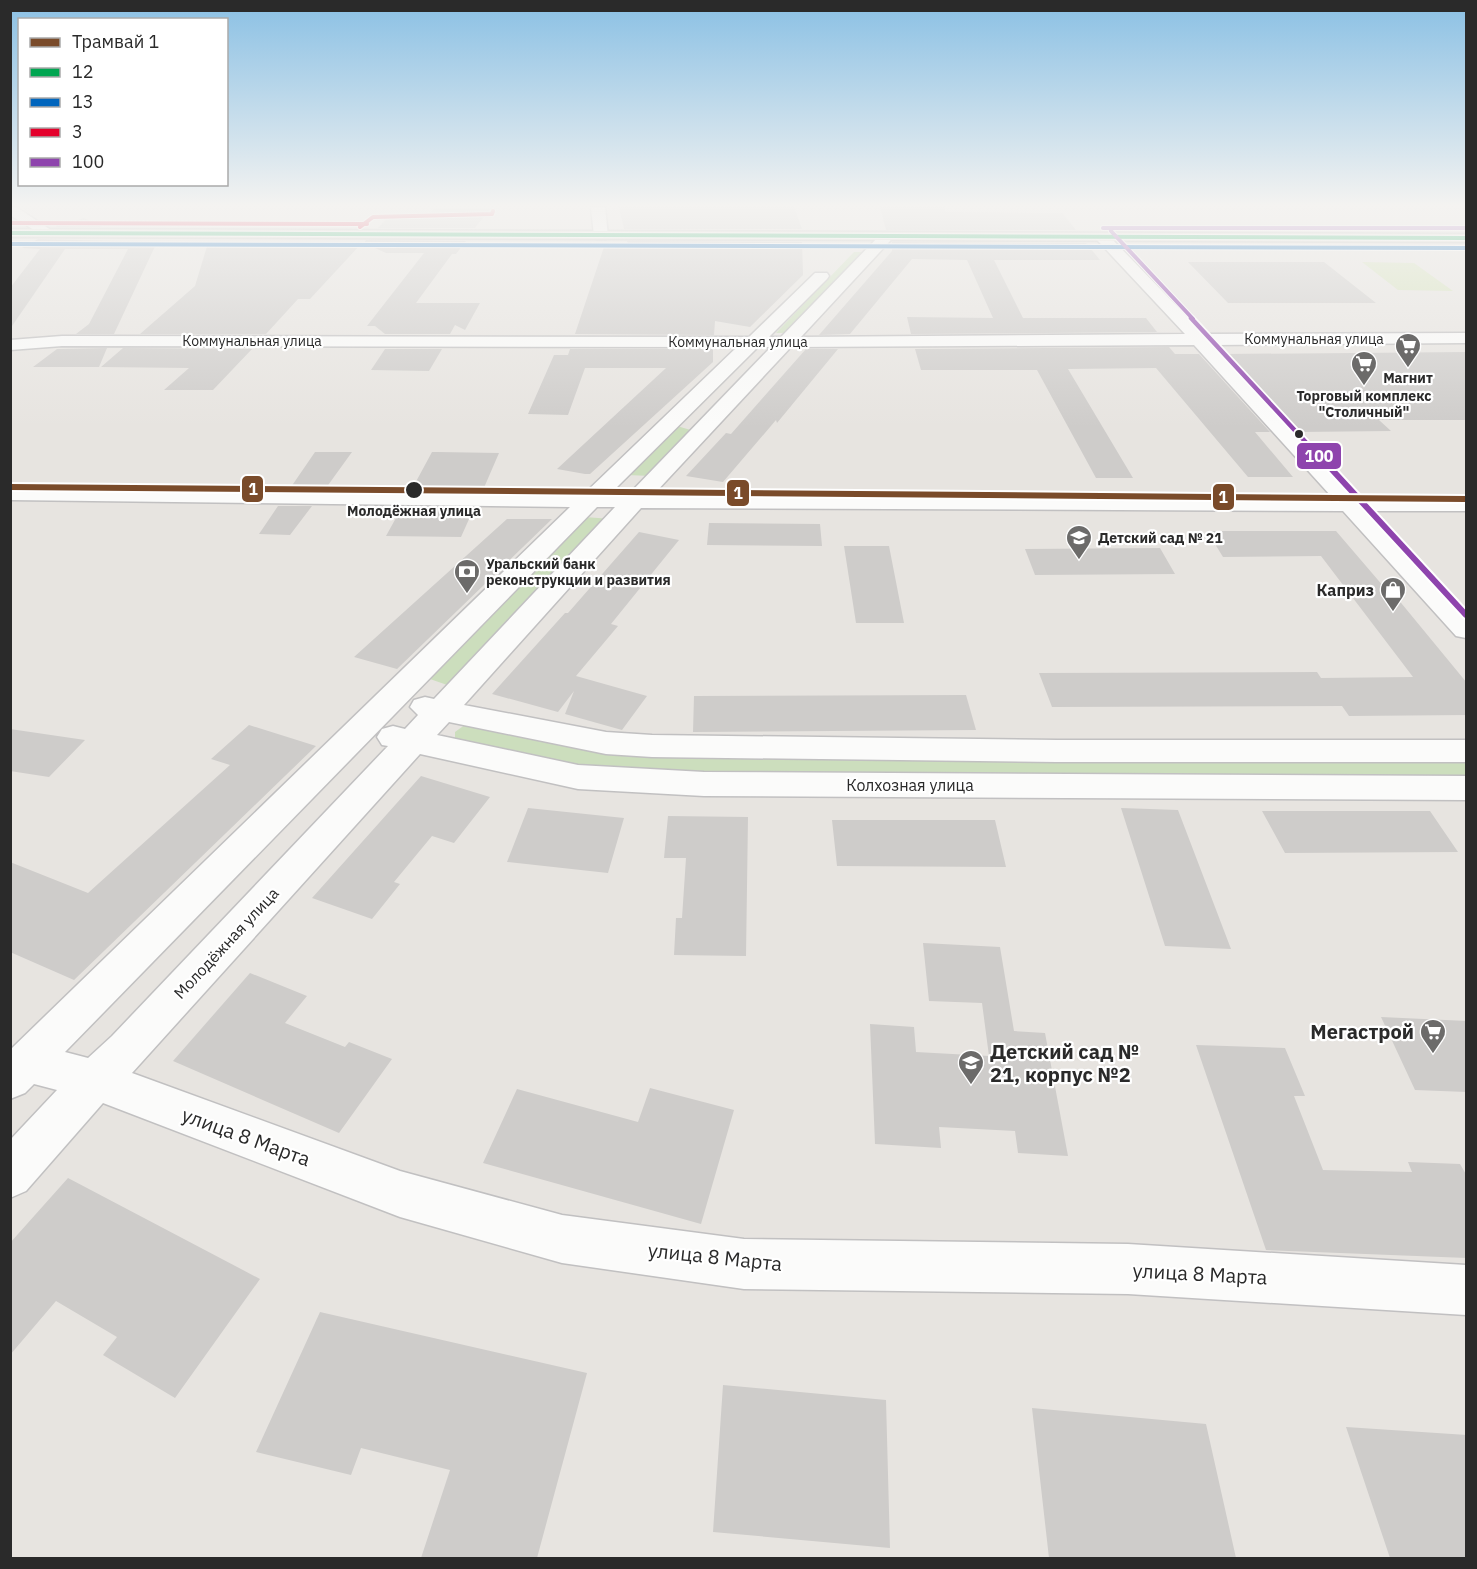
<svg xmlns="http://www.w3.org/2000/svg" width="1477" height="1569" viewBox="0 0 1477 1569" font-family="'IBM Plex Sans',sans-serif">
  <rect width="100%" height="100%" fill="#e7e4e0"/>
  <path fill="#ccdebd" d="M 854,252 L 866,252 L 789,333 L 776,333 Z
    M 677,426 L 694,431 L 652,476 L 626,475 Z
    M 584,517 L 612,519 L 450,686 L 430,679 L 433,667 Z
    M 466,724 L 664,754 L 1466,760 L 1466,778 L 660,773 L 580,765 L 460,741 L 455,738 L 455,732 Z"/>
  <path fill="#d5e2bb" d="M 1362,262 L 1414,263 L 1453,291 L 1398,290 Z"/>
  <path fill="#ceccca" d="M 619,207 L 794,207 L 802,229 L 624,229 Z
    M 880,207 L 944,207 L 946,212 L 1062,213 L 1076,230 L 886,230 Z
    M 435,208 L 490,209 L 475,228 L 378,228 L 389,216 L 427,217 Z
    M 84,218 L 102,227 L 56,227 L 58,224 L 61,226 Z
    M 38,239 L 157,242 L 114,334 L 76,334 L 89,324 L 128,249 L 65,249 L 10,329 L 10,288 L 40,249 L 22,248 Z
    M 366,240 L 466,241 L 456,254 L 452,254 L 416,303 L 480,303 L 465,330 L 455,325 L 450,334 L 385,334 L 375,326 L 367,326 L 424,253 L 386,253 L 364,243 Z
    M 627,241 L 802,242 L 803,275 L 750,327 L 715,321 L 714,335 L 575,334 L 604,247 L 629,247 Z
    M 892,242 L 1086,243 L 1100,260 L 994,260 L 1023,318 L 1146,318 L 1157,332 L 911,334 L 907,317 L 993,318 L 967,260 L 912,259 L 850,334 L 819,335 L 892,251 Z
    M 208,243 L 261,243 L 361,244 L 310,299 L 298,299 L 266,334 L 140,334 L 195,286 Z
    M 1188,262 L 1324,262 L 1376,303 L 1228,303 Z
    M 1169,347 L 1175,354 L 1199,354 L 1270,432 L 1255,432 L 1293,477 L 1248,477 L 1156,368 L 1068,369 L 1133,478 L 1096,478 L 1037,370 L 921,370 L 915,349 Z
    M 107,348 L 99,367 L 33,367 L 57,349 Z
    M 123,348 L 252,349 L 213,390 L 164,390 L 189,368 L 101,367 Z
    M 385,349 L 442,349 L 429,371 L 371,370 Z
    M 570,349 L 713,349 L 713,362 L 590,474 L 585,474 L 557,469 L 666,368 L 585,368 L 568,415 L 528,414 L 554,355 L 568,355 Z
    M 806,349 L 838,349 L 777,423 L 776,420 L 723,482 L 686,476 L 726,433 L 731,434 Z
    M 1467,352 L 1467,420 L 1379,420 L 1391,431 L 1298,432 L 1225,354 Z
    M 315,452 L 352,452 L 326,488 L 291,487 Z
    M 432,452 L 438,452 L 499,453 L 483,490 L 412,489 Z
    M 278,506 L 312,506 L 290,535 L 259,534 Z
    M 402,507 L 474,508 L 461,537 L 386,536 Z
    M 507,519 L 552,519 L 397,669 L 354,657 Z
    M 709,523 L 820,524 L 822,546 L 707,545 Z
    M 1207,531 L 1336,531 L 1384,587 L 1388,587 L 1467,683 L 1467,715 L 1349,716 L 1342,706 L 1052,707 L 1039,673 L 1317,672 L 1321,678 L 1413,677 L 1321,556 L 1223,557 Z
    M 639,532 L 679,540 L 611,624 L 618,626 L 576,676 L 647,696 L 622,730 L 565,714 L 574,691 L 558,712 L 492,694 L 565,613 L 568,613 Z
    M 844,546 L 889,546 L 904,623 L 856,623 Z
    M 1160,548 L 1175,574 L 1035,575 L 1025,549 Z
    M 966,695 L 976,730 L 693,732 L 694,696 Z
    M 249,725 L 316,746 L 74,980 L 10,952 L 10,862 L 88,893 L 230,765 L 211,759 Z
    M 10,729 L 85,740 L 49,777 L 10,771 Z
    M 421,776 L 490,797 L 454,843 L 432,836 L 394,882 L 400,884 L 372,919 L 312,898 Z
    M 528,808 L 624,818 L 608,873 L 507,862 Z
    M 1121,808 L 1178,810 L 1231,949 L 1165,946 Z
    M 1262,811 L 1430,811 L 1458,852 L 1285,853 Z
    M 668,816 L 748,817 L 746,956 L 674,955 L 676,918 L 682,918 L 686,858 L 664,858 Z
    M 832,820 L 995,820 L 1006,867 L 837,866 Z
    M 923,943 L 1000,947 L 1014,1031 L 1045,1033 L 1068,1156 L 1018,1153 L 1015,1131 L 939,1127 L 941,1148 L 875,1144 L 870,1024 L 914,1027 L 916,1052 L 989,1056 L 982,1003 L 929,1001 Z
    M 250,973 L 307,996 L 285,1023 L 345,1047 L 349,1042 L 392,1059 L 339,1133 L 173,1061 Z
    M 1381,1017 L 1467,1021 L 1467,1092 L 1415,1090 Z
    M 1196,1045 L 1285,1048 L 1305,1096 L 1294,1096 L 1323,1170 L 1412,1172 L 1408,1162 L 1460,1164 L 1467,1176 L 1467,1258 L 1266,1250 Z
    M 650,1088 L 734,1110 L 701,1224 L 483,1163 L 517,1089 L 638,1122 Z
    M 68,1178 L 260,1279 L 175,1398 L 103,1355 L 117,1337 L 56,1301 L 10,1355 L 10,1243 Z
    M 320,1312 L 587,1373 L 537,1558 L 421,1558 L 450,1470 L 361,1448 L 351,1475 L 256,1452 Z
    M 723,1385 L 886,1400 L 890,1548 L 713,1532 Z
    M 1032,1408 L 1206,1424 L 1236,1558 L 1049,1558 Z
    M 1346,1427 L 1467,1435 L 1467,1558 L 1390,1558 Z"/>
  <g fill="none" stroke-linecap="round" stroke-linejoin="round">
    <defs>
      <path id="minor" d="M 10,207 L 16,207 L 54,232 L 47,236 L 42,235 L 10,215 Z
        M 591,207 L 605,207 L 608,236 L 606,239 L 596,239 L 594,236 Z
        M 885,234 L 892,238 L 890,241 L 801,337 L 1185,334 L 1098,241 L 1096,238 L 1103,234 L 1108,235 L 1204,334 L 1466,333 L 1466,343 L 1214,345 L 1356,497 L 1466,497 L 1466,511 L 1369,511 L 1466,614 L 1466,638 L 1456,636 L 1343,511 L 641,508 L 464,705 L 606,732 L 652,735 L 1057,740 L 1466,740 L 1466,762 L 1057,762 L 652,757 L 606,754 L 449,722 L 437,735 L 578,765 L 704,772 L 1466,776 L 1466,800 L 704,796 L 578,789 L 420,754 L 132,1073 L 400,1171 L 562,1215 L 744,1239 L 1128,1244 L 1466,1265 L 1466,1315 L 1128,1294 L 744,1289 L 562,1263 L 400,1217 L 103,1103 L 26,1191 L 10,1198 L 10,1140 L 57,1090 L 34,1084 L 25,1093 L 10,1099 L 10,1050 L 570,507 L 10,500 L 10,486 L 585,493 L 737,347 L 62,346 L 10,350 L 10,340 L 62,336 L 749,337 L 815,273 L 827,273 L 829,276 L 827,279 L 769,337 L 781,337 L 880,235 ZM 1194,345 L 1331,496 L 654,494 L 791,347 ZM 758,347 L 771,347 L 629,494 L 611,493 ZM 597,507 L 615,507 L 434,699 L 425,697 L 414,700 L 410,707 L 418,715 L 405,729 L 393,726 L 382,729 L 377,737 L 382,745 L 388,746 L 112,1036 L 88,1058 L 65,1052 Z"/>
      <path id="major" d="M 10,229 L 1466,234 L 1466,242 L 10,237 Z"/>
    </defs>
    <use href="#minor" stroke="#c1c0c1" stroke-width="3"/>
    <use href="#major" stroke="#bfbfbd" stroke-width="3"/>
    <use href="#minor" fill="#fbfbfa" fill-rule="evenodd"/>
    <use href="#major" fill="#e4e0d6" fill-rule="evenodd"/>
    <defs>
      <path id="bus-1" d="M 10,233 L 1466,238"/>
      <path id="bus-2" d="M 10,244 L 1466,248"/>
      <path id="bus-3" d="M 10,223 L 367,224
        M 360,227 L 373,217 L 492,214 L 493,211"/>
      <path id="bus-4-far2" d="M 1103,228 L 1466,228
        M 1111,231 L 1193,319"/>
      <path id="bus-4-far1" d="M 1191,318 L 1325,463"/>
      <path id="bus-4" d="M 1324,461 L 1466,615"/>
    </defs>
    <use href="#bus-1" stroke="#fff" stroke-width="6"/>
    <use href="#bus-2" stroke="#fff" stroke-width="6"/>
    <use href="#bus-3" stroke="#fff" stroke-width="6"/>
    <use href="#bus-4-far2" stroke="#fff" stroke-width="6"/>
    <use href="#bus-4-far1" stroke="#fff" stroke-width="8"/>
    <use href="#bus-4" stroke="#fff" stroke-width="10"/>
    <use href="#bus-1" stroke="#00a651" stroke-width="4"/>
    <use href="#bus-2" stroke="#0065bd" stroke-width="4"/>
    <use href="#bus-3" stroke="#e4002b" stroke-width="4"/>
    <use href="#bus-4-far2" stroke="#8e44ad" stroke-width="4"/>
    <use href="#bus-4-far1" stroke="#8e44ad" stroke-width="4.5"/>
    <use href="#bus-4" stroke="#8e44ad" stroke-width="6"/>
    <defs>
      <path id="tram-1" d="M 10,487 L 1466,499"/>
    </defs>
    <use href="#tram-1" stroke="#fff" stroke-width="10"/>
    <use href="#tram-1" stroke="#7a4b2a" stroke-width="6"/>
  </g>
  <linearGradient id="sky" x2="0" y2="1"><stop stop-color="#8ac0e4"/><stop offset="0.48" stop-color="#f4f3f1"/><stop offset="1" stop-color="#f4f3f1" stop-opacity="0"/></linearGradient>
  <rect width="1477" height="427" fill="url(#sky)"/>
  <defs>
    <symbol id="supermarket-pin" viewBox="-11 -11 22 30"><path d="M0 17L-7.5 6A9.5 9.5 0 1 1 7.5 6Z" fill="#6c6b6a" stroke="#fff"/><path d="M-6-5.5h2.5l.6 2H6L4.5 2H-2.5L-4.4-4H-6ZM-1.5 3.2a1.3 1.3 0 1 0 .1 0ZM3 3.2a1.3 1.3 0 1 0 .1 0Z" fill="#fff"/></symbol>
    <symbol id="school-pin" viewBox="-11 -11 22 30"><path d="M0 17L-7.5 6A9.5 9.5 0 1 1 7.5 6Z" fill="#6c6b6a" stroke="#fff"/><path d="M0-5L7-2L0 1L-7-2ZM-4 1L0 2.5L4 1V4Q0 6-4 4Z" fill="#fff"/></symbol>
    <symbol id="bank-pin" viewBox="-11 -11 22 30"><path d="M0 17L-7.5 6A9.5 9.5 0 1 1 7.5 6Z" fill="#6c6b6a" stroke="#fff"/><path d="M-6-4H6V4H-6ZM0-2.3a2.3 2.3 0 1 0 0 4.6a2.3 2.3 0 1 0 0-4.6Z" fill="#fff"/></symbol>
    <symbol id="shop-pin" viewBox="-11 -11 22 30"><path d="M0 17L-7.5 6A9.5 9.5 0 1 1 7.5 6Z" fill="#6c6b6a" stroke="#fff"/><path d="M-5-2.5h2.3a2.7 3.5 0 0 1 5.4 0H5L5.5 6h-11ZM-1.5-2.5h3a1.5 2.3 0 0 0-3 0Z" fill="#fff"/></symbol>
  </defs>
  <g fill-rule="evenodd">
    <use href="#supermarket-pin" x="1393" y="331" width="30" height="40"/>
    <use href="#supermarket-pin" x="1349" y="349" width="30" height="40"/>
    <use href="#school-pin" x="1064" y="523" width="30" height="40"/>
    <use href="#bank-pin" x="452" y="557" width="30" height="40"/>
    <use href="#shop-pin" x="1378" y="575" width="30" height="40"/>
    <use href="#supermarket-pin" x="1418" y="1017" width="30" height="40"/>
    <use href="#school-pin" x="956" y="1048" width="30" height="40"/>
  </g>
  <g fill="#2a2a2a" stroke="#fff" stroke-width="2">
    <circle cx="1299" cy="434" r="5"/>
    <circle cx="414" cy="490" r="9"/>
  </g>
  <g text-anchor="middle" stroke-width="4.5" stroke-linejoin="round" paint-order="stroke">
    <g font-size="14" fill="#2a2a2a" stroke="#fff">
      <text x="1314" y="344">Коммунальная улица</text>
      <text x="252" y="346">Коммунальная улица</text>
      <text x="738" y="347">Коммунальная улица</text>
    </g>
    <g font-size="14" font-weight="bold" fill="#2a2a2a" stroke="#fff">
      <text x="1408" y="383">Магнит</text>
      <text x="1364" y="401">Торговый комплекс<tspan x="1364" dy="16">"Столичный"</tspan></text>
      <text x="1098" y="543" text-anchor="start">Детский сад № 21</text>
      <text x="486" y="569" text-anchor="start">Уральский банк<tspan x="486" dy="16">реконструкции и развития</tspan></text>
    </g>
    <g font-size="14" font-weight="bold" fill="#2a2a2a" stroke="#fff">
      <text x="414" y="516">Молодёжная улица</text>
    </g>
    <g font-size="16" font-weight="bold" fill="#2a2a2a" stroke="#fff" text-anchor="end">
      <text x="1374" y="596">Каприз</text>
    </g>
    <g font-size="16" fill="#2a2a2a" stroke="#fff">
      <text x="910" y="791">Колхозная улица</text>
      <text transform="translate(226 943) rotate(-47)" y="6">Молодёжная улица</text>
    </g>
    <g font-size="20" font-weight="bold" fill="#2a2a2a" stroke="#fff" text-anchor="end">
      <text x="1414" y="1039">Мегастрой</text>
      <text x="990" y="1059" text-anchor="start">Детский сад №<tspan x="990" dy="23">21, корпус №2</tspan></text>
    </g>
    <g font-size="20" fill="#2a2a2a" stroke="#fff">
      <text transform="translate(246 1137) rotate(20)" y="7">улица 8 Марта</text>
      <text transform="translate(715 1257) rotate(6)" y="7">улица 8 Марта</text>
      <text transform="translate(1200 1274) rotate(3)" y="7">улица 8 Марта</text>
    </g>
  </g>
  <g stroke="#fff" stroke-width="2">
    <rect x="1296" y="442" width="46" height="28" rx="6" fill="#8e44ad"/>
    <rect x="241" y="475" width="23" height="28" rx="6" fill="#7a4b2a"/>
    <rect x="726" y="479" width="24" height="28" rx="6" fill="#7a4b2a"/>
    <rect x="1212" y="483" width="23" height="28" rx="6" fill="#7a4b2a"/>
  </g>
  <g font-size="16" text-anchor="middle" font-weight="bold" fill="#fff">
    <text x="1319" y="462">100</text>
    <text x="253" y="495">1</text>
    <text x="738" y="499">1</text>
    <text x="1223" y="503">1</text>
  </g>
  <rect width="1477" height="1569" fill="none" stroke="#2a2a2a" stroke-width="24"/>
  <rect x="18" y="18" width="210" height="168" fill="#ffffff" stroke="#aaaaaa" stroke-width="1.5"/>
  <rect x="30" y="38" width="30" height="9" fill="#7a4b2a" stroke="#aaaaaa" stroke-width="1.5"/>
  <text x="72" y="48" font-size="18" fill="#2a2a2a">Трамвай 1</text>
  <rect x="30" y="68" width="30" height="9" fill="#00a651" stroke="#aaaaaa" stroke-width="1.5"/>
  <text x="72" y="78" font-size="18" fill="#2a2a2a">12</text>
  <rect x="30" y="98" width="30" height="9" fill="#0065bd" stroke="#aaaaaa" stroke-width="1.5"/>
  <text x="72" y="108" font-size="18" fill="#2a2a2a">13</text>
  <rect x="30" y="128" width="30" height="9" fill="#e4002b" stroke="#aaaaaa" stroke-width="1.5"/>
  <text x="72" y="138" font-size="18" fill="#2a2a2a">3</text>
  <rect x="30" y="158" width="30" height="9" fill="#8e44ad" stroke="#aaaaaa" stroke-width="1.5"/>
  <text x="72" y="168" font-size="18" fill="#2a2a2a">100</text>
</svg>
